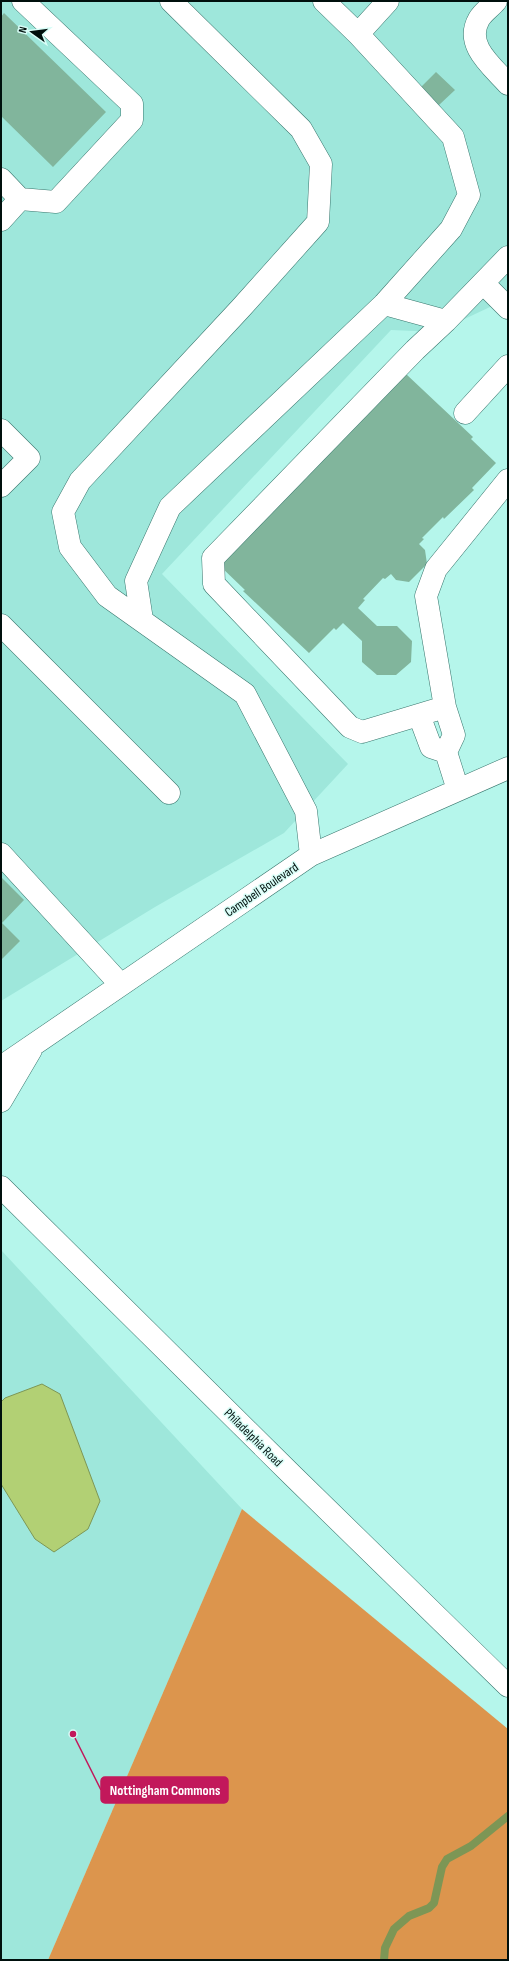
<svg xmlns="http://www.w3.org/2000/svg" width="509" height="1961" viewBox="0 0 509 1961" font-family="'Sofia Sans Condensed',sans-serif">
  <rect width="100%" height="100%" fill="#b5f6eb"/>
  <path fill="#9ee7db" d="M 1,1 L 508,1 L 508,290 L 490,307 L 437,332 L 391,330 L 162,574 L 348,764 L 284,833 L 155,907 L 1,1001 Z
    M 1,1250 L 242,1509 L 48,1960 L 1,1960 Z"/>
  <path fill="#dc954d" d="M 242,1509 L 508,1729 L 508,1960 L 48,1960 Z"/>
  <path fill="#b2d074" stroke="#7d9655" d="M 42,1384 L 60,1394 L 100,1501 L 88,1529 L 54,1552 L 35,1539 L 1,1484 L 1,1402 L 5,1398 Z"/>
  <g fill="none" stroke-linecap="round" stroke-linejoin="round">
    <path stroke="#7d9655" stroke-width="8" d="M 384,1960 L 385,1948 L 394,1929 L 409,1916 L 429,1908 L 434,1903 L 442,1867 L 447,1859 L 471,1846 L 508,1816"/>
  </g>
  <path fill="#81b59c" d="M 4,13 L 106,112 L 53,167 L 1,116 L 1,17 Z
    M 436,72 L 455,90 L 439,105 L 421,87 Z
    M 406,374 L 473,437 L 471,439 L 496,463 L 472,488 L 474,490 L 444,519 L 443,517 L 422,538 L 424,539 L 419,544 L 425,550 L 427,564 L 409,582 L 396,580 L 391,574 L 385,579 L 383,578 L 363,599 L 365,600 L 358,608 L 377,626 L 397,626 L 412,641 L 411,662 L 396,675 L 377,675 L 362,662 L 362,641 L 343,623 L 336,630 L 334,628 L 309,653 L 243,591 L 245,590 L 219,565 Z
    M 1,877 L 24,900 L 2,923 L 20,941 L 1,960 Z"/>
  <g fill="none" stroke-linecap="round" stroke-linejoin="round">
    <defs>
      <path id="minor" d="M 171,1 L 301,129 L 321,164 L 318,222 L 241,308 L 80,481 L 63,512 L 70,547 L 107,596 L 245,694 L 306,811 L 311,855
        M 496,1 C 491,7 483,12 479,19 C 464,45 492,66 508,84
        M 358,34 L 388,1
        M 1,179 L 20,199 L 56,202 L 132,120 L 132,104 L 23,1
        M 1,220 L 20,199
        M 483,283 L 508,308
        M 384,304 L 446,321 L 508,257
        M 465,413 L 508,366
        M 1,430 L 29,458 L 1,486
        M 142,620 L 136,581 L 170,507 L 384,304 L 451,229 L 469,195 L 453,137 L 358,34 L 324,1
        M 1,625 L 169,793
        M 445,707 L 362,732 L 350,727 L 214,584 L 213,558 L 415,350 L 446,321
        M 419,715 L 431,747 L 446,752
        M 458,790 L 446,752 L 454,735 L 445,707 L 426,596 L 436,569 L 508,480
        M 1,854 L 121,985
        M 1,1067 L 311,855 L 508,768
        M 1,1101 L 31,1050"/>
      <path id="major" d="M 1,1187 L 293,1476 L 508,1686"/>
    </defs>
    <use href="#minor" stroke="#39776e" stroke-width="23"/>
    <use href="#major" stroke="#39776e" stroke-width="23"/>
    <use href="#minor" stroke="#fff" stroke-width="22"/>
    <use href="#major" stroke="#fff" stroke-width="22"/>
  </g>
  <g text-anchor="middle" stroke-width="3" stroke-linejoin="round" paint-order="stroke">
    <g font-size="13" fill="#00100d" stroke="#d8fdf7">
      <text transform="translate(261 889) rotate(-34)" y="5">Campbell Boulevard</text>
      <text transform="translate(254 1437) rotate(45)" y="5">Philadelphia Road</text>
    </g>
  </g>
  <path fill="none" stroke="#c2185b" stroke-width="1.5" d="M73 1734L101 1790"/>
  <circle fill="#c2185b" stroke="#d8fdf7" stroke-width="1.5" cx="73" cy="1734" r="4"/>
  <rect fill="#c2185b" stroke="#c2185b" stroke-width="1.5" x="101" y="1777" width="127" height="26" rx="4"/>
  <g font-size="14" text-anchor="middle" font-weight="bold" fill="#fff">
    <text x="165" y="1795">Nottingham Commons</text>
  </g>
  <rect width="509" height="1961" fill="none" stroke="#00100d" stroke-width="4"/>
  <g transform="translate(32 32) rotate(284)" stroke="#d8fdf7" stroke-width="3" paint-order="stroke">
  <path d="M0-3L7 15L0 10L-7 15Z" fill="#00100d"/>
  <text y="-6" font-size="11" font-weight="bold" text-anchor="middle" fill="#00100d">N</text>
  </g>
</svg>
